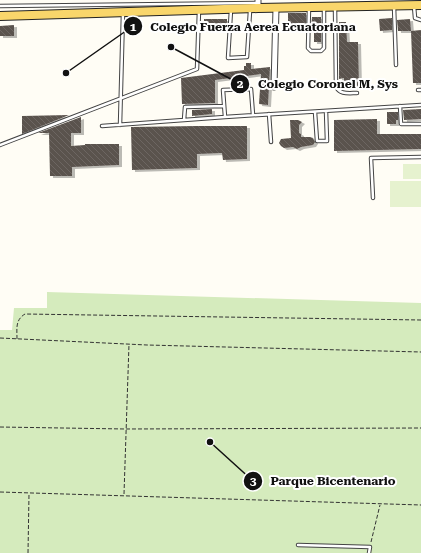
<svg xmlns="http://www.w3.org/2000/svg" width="421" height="553" viewBox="0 0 421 553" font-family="'Roboto Serif',serif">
  <defs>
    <pattern id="building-back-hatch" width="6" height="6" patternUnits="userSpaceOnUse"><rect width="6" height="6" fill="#5a524d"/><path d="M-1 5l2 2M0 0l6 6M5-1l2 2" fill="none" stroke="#6d6662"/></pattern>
    <filter id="shadow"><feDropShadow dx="3" dy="2" stdDeviation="0" flood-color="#0004"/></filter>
  </defs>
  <rect width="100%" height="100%" fill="#fffdf5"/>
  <path fill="#d5ebbd" d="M 47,292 L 421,303 L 421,553 L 0,553 L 0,330 L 12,330 L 14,308 L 47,308 Z"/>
  <path fill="#e6f2cf" d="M 403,164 L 421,164 L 421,179 L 403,179 Z
    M 390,181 L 421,181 L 421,207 L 390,207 Z"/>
  <path fill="url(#building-back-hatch)" filter="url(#shadow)" d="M 288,13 L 306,13 L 306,29 L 288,28 Z
    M 312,17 L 321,17 L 321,42 L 314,42 L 314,29 L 311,29 Z
    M 392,18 L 392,30 L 380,31 L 379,19 Z
    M 204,19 L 227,19 L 227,27 L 204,27 Z
    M 410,19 L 411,31 L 398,31 L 397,20 Z
    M 339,22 L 346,22 L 347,42 L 358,42 L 359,87 L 344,88 L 344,78 L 339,79 Z
    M 14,25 L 14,36 L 0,36 L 0,26 Z
    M 421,30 L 421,83 L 413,83 L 411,31 Z
    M 246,63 L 251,63 L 251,69 L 270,67 L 268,105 L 259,104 L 261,74 L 215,80 L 215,103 L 182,104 L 181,78 L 244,70 L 244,66 L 246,66 Z
    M 212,109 L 212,114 L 192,116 L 192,110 Z
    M 421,109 L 421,119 L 404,120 L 403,110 Z
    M 387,112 L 398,112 L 398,120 L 396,120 L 396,124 L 387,124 Z
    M 69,115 L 22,134 L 22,116 Z
    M 81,117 L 81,133 L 71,133 L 71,146 L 85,145 L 85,144 L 119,144 L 119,165 L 72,167 L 72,176 L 50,176 L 49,133 L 38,133 Z
    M 377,119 L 377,134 L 421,134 L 421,149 L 334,151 L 334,120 Z
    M 290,120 L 298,120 L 302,122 L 299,125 L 299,133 L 301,134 L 301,137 L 310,137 L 313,138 L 315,142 L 313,145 L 301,147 L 297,149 L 293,147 L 284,148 L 281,146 L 279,143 L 281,139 L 291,138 Z
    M 197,126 L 247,126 L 247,159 L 223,160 L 222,153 L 197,154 L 197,168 L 132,170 L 131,127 Z"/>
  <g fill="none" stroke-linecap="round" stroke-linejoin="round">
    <defs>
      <path id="service" d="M 0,6 L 257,3
        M 394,6 L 396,65
        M 414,6 L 415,18 L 421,20
        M 309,8 L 308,48 L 311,51 L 321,51 L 324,48 L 324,8
        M 335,8 L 336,86 C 339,95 349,93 357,93
        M 231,10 L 228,58 L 247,57 L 250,11
        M 418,90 L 421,90
        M 400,106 L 401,124 L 421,124
        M 315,112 L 317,141 L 327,141 L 326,111
        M 269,114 L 271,142
        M 225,117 L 223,90 L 251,89 L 253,115
        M 184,120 L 185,107 L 224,106
        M 120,125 L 123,13
        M 102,126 L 225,117 L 421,105
        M 0,145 L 197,69 L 199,10
        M 373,198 L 371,158 L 421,157
        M 298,545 L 370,547 L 369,553"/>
      <path id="minor" d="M 258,8 L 258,0
        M 274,87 L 276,8"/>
      <path id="primary" d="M 0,16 L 258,8 L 421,5"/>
    </defs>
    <use href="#service" stroke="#444" stroke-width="4.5"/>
    <use href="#minor" stroke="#444" stroke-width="7"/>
    <use href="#primary" stroke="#222" stroke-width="10"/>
    <path stroke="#333" stroke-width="1" stroke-dasharray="4 2" stroke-linecap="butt" d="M 0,338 L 147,345 L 421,352
      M 17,339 C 17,329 15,320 25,314 L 421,320
      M 0,427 L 125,429 L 421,428
      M 0,492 L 421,505
      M 124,494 L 129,344
      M 371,542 L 380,505
      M 28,553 L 29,494"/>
    <use href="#service" stroke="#fff" stroke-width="2.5"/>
    <use href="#minor" stroke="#fff" stroke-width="5"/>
    <use href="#primary" stroke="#f9d66b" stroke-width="8"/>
  </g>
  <path fill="none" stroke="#111" stroke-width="1.5" d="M66 73L133 26M171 47L240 84M210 442L253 481"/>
  <g fill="#111" stroke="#fff" stroke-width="1.5">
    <circle cx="66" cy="73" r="4"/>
    <circle cx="171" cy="47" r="4"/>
    <circle cx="210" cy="442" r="4"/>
    <circle cx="133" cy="26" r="10"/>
    <circle cx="240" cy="84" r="10"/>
    <circle cx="253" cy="481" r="10"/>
  </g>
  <g font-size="12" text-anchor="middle" font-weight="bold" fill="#fff">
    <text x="133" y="31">1</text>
    <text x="240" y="88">2</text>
    <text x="253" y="485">3</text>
  </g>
  <g font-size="12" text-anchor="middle" font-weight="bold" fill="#111" stroke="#fff" stroke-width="4" stroke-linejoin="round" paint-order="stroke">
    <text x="253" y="31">Colegio Fuerza Aerea Ecuatoriana</text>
    <text x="328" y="88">Colegio Coronel M, Sys</text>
    <text x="333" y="485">Parque Bicentenario</text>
  </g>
</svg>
